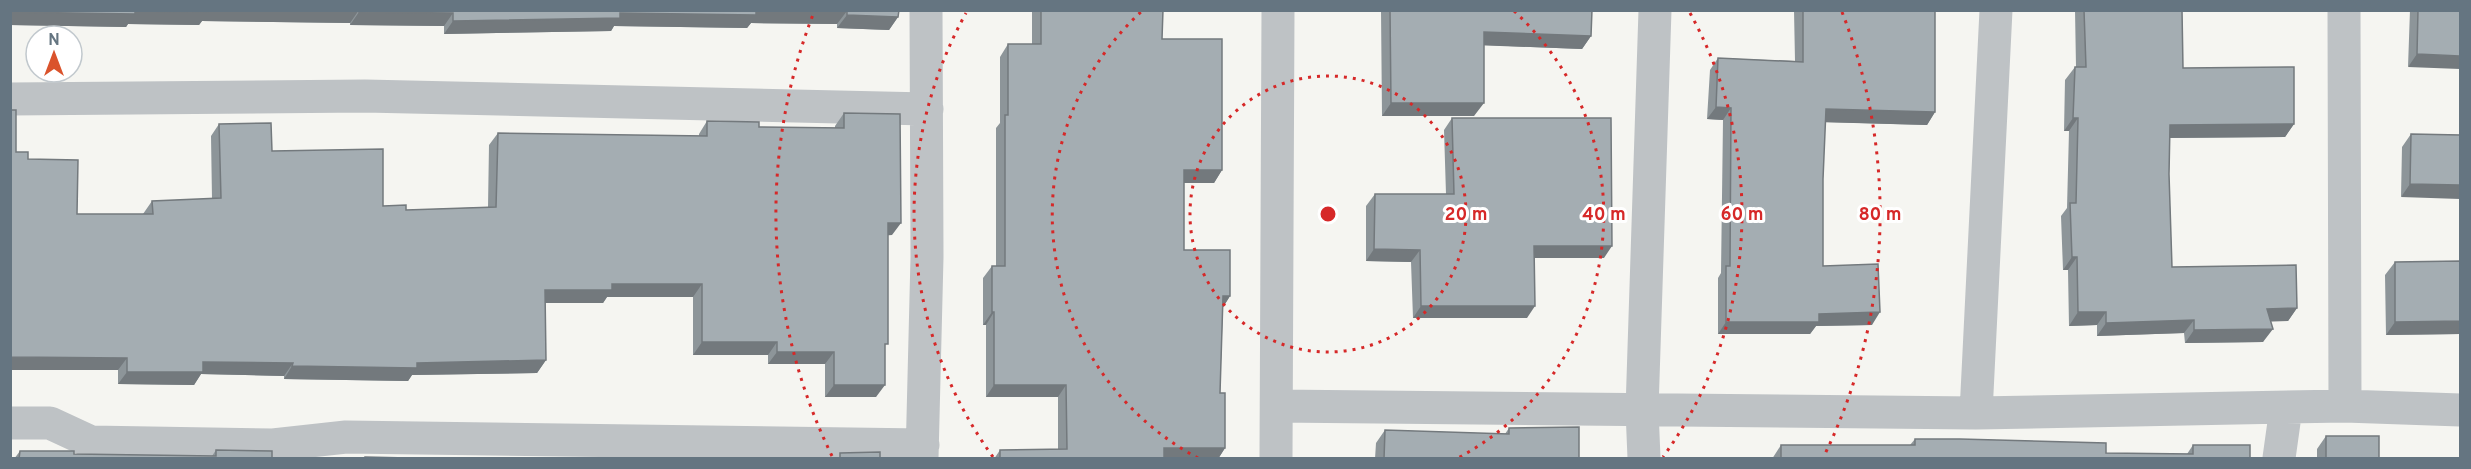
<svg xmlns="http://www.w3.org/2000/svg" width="2471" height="469" viewBox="0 0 2471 469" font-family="Overpass,sans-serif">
  <rect width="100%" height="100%" fill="#f5f5f1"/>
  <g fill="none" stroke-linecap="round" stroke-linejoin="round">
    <path stroke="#bec2c5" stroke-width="33" d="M 2344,10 L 2345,406
      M 10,99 L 365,96 L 927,109
      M 1277,406 L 1976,413 L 2345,406 L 2460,410
      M 1976,413 L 1996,10
      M 10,423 L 50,423 L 91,442 L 273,445 L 346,437 L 923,445
      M 922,458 L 927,257 L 926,10
      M 1276,458 L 1278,10
      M 1644,458 L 1642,410 L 1655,10
      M 2279,458 L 2286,408"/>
  </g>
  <path fill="#8d9599" d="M 10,10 L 899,10 L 898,17 L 889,30 L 837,28 L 837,24 L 751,23 L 747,28 L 614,26 L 611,31 L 444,34 L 444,26 L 350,25 L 350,23 L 202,21 L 199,25 L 128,24 L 126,27 L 10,25 Z
    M 1032,10 L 1163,10 L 1162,39 L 1222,170 L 1214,183 L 1184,183 L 1184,250 L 1230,296 L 1223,307 L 1220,393 L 1225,448 L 1218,459 L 994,459 L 1000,450 L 1058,449 L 1058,397 L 986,397 L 986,325 L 983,325 L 983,278 L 992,266 L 996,266 L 996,128 L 1000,123 L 1000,57 L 1008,44 L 1032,44 Z
    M 1381,10 L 1592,10 L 1591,36 L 1582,49 L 1484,45 L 1474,116 L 1382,116 Z
    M 1794,10 L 1935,10 L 1935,112 L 1927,125 L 1825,122 L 1823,179 L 1823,266 L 1872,325 L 1816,326 L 1810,334 L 1718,334 L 1718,278 L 1721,273 L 1723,120 L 1707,119 L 1710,70 L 1718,58 L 1795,61 Z
    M 2075,10 L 2182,10 L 2183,68 L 2294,124 L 2285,137 L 2170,138 L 2169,174 L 2172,267 L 2297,308 L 2288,321 L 2270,321 L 2263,342 L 2185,343 L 2184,333 L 2097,336 L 2097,325 L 2069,326 L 2068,270 L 2063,270 L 2061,216 L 2067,208 L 2069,131 L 2064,131 L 2065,80 L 2075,67 L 2076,67 Z
    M 2410,10 L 2460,10 L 2408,67 Z
    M 844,113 L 892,235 L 888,235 L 885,348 L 876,397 L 825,397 L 825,364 L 768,364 L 768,355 L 693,355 L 693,297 L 607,297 L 603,303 L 545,303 L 546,360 L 537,373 L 412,375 L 408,381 L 284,379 L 284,376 L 201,374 L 194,385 L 118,384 L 118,370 L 16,152 L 28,159 L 77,214 L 143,214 L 152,201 L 212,199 L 211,136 L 219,124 L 383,206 L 406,210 L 488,207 L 489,145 L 498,133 L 699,136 L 699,134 L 707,121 L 759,127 L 835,128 L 835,126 Z
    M 1452,118 L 1604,258 L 1534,258 L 1527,318 L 1413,318 L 1411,262 L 1366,261 L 1366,206 L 1375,194 L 1446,194 L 1444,130 Z
    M 2411,134 L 2460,135 L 2401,197 L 2402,147 Z
    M 2460,261 L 2460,334 L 2386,335 L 2385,275 L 2395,262 Z
    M 1509,428 L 1579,459 L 1375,459 L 1376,443 L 1385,430 L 1505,434 Z
    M 2326,436 L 2379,459 L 2317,459 L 2317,449 Z
    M 1915,439 L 2106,453 L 2187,454 L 2193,445 L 2250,459 L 1772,459 L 1781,445 L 1910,445 Z
    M 216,450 L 272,459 L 14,459 L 20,451 L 74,454 L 212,456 Z"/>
  <path fill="#73797d" d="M 207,10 L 359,10 L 350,23 L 202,21 L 199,25 L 128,24 L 126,27 L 10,25 L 10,12 Z
    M 756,10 L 847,11 L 837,24 L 751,23 L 747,28 L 614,26 L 611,31 L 444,34 L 453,21 L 620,13 Z
    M 359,12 L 453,13 L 444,26 L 350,25 Z
    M 847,15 L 898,17 L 889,30 L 837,28 Z
    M 1484,32 L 1591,36 L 1582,49 L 1474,45 Z
    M 2417,54 L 2460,56 L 2460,69 L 2408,67 Z
    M 1391,103 L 1484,103 L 1474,116 L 1382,116 Z
    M 1716,107 L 1731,108 L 1723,120 L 1707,119 Z
    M 1826,109 L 1935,112 L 1927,125 L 1817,122 Z
    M 2073,118 L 2078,118 L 2069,131 L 2064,131 Z
    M 2294,124 L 2285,137 L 2161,138 L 2170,125 Z
    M 1184,170 L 1222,170 L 1214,183 L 1175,183 Z
    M 2410,184 L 2460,185 L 2460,199 L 2401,197 Z
    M 888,223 L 901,223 L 892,235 L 879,236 Z
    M 1534,246 L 1612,246 L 1604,258 L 1525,258 Z
    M 1374,249 L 1420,250 L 1411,262 L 1366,261 Z
    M 2072,257 L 2077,257 L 2068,270 L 2063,270 Z
    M 612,284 L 702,284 L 693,297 L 607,297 L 603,303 L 536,303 L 545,290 Z
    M 1223,296 L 1230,296 L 1222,309 Z
    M 1421,306 L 1535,306 L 1527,318 L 1413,318 Z
    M 2297,308 L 2288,321 L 2258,322 L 2267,309 Z
    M 992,312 L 994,312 L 986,325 L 983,325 Z
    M 1880,312 L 1872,325 L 1816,326 L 1810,334 L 1718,334 L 1726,322 L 1819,314 Z
    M 2078,312 L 2106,312 L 2097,325 L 2069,326 Z
    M 2194,320 L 2184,333 L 2097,336 L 2106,323 Z
    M 2460,321 L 2460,334 L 2386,335 L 2395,322 Z
    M 2273,329 L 2263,342 L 2185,343 L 2194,330 Z
    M 702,342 L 777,342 L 768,355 L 693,355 Z
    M 777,352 L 834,352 L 825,364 L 768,364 Z
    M 10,357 L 127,358 L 118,370 L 10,370 Z
    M 546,360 L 537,373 L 412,375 L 408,381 L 284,379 L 292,366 Z
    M 203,362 L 293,363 L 284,376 L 201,374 L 194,385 L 118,384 L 127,372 Z
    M 834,385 L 885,385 L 876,397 L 825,397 Z
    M 994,385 L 1066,385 L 1058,397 L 986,397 Z
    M 1164,448 L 1225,448 L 1218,459 L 1157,459 Z"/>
  <path fill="#a4adb2" stroke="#73797d" stroke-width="1.5" d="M 10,10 L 208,10 L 208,12 L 135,11 L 135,14 L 10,12 Z
    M 359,10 L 756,10 L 756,15 L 620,13 L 620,18 L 453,21 L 453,13 L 359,12 Z
    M 803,10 L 899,10 L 898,17 L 847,15 L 847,11 Z
    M 1041,10 L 1163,10 L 1162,39 L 1222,39 L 1222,170 L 1184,170 L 1184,250 L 1230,250 L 1230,296 L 1223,296 L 1220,393 L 1225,393 L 1225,448 L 1164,448 L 1164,459 L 1000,459 L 1000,450 L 1067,449 L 1066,385 L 994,385 L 994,312 L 992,312 L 992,266 L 1005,266 L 1005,115 L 1008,115 L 1008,44 L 1041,44 Z
    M 1390,10 L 1592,10 L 1591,36 L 1484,32 L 1484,103 L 1391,103 Z
    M 1803,10 L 1935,10 L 1935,112 L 1826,109 L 1823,179 L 1823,266 L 1878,264 L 1880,312 L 1819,314 L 1819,322 L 1726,322 L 1726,266 L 1730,266 L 1731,108 L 1716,107 L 1718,58 L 1803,62 Z
    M 2084,10 L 2182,10 L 2183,68 L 2294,67 L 2294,124 L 2170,125 L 2169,174 L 2172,267 L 2296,265 L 2297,308 L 2267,309 L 2273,329 L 2194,330 L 2194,320 L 2106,323 L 2106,312 L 2078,312 L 2077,257 L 2072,257 L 2070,203 L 2076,203 L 2078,118 L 2073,118 L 2075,67 L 2086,67 Z
    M 2418,10 L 2460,10 L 2460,56 L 2417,54 Z
    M 10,110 L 16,110 L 16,152 L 28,152 L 28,159 L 78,160 L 77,214 L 153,214 L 152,201 L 221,198 L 219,124 L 271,123 L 272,151 L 383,149 L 383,206 L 406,205 L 406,210 L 496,207 L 498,133 L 707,136 L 707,121 L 759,122 L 759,127 L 844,128 L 844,113 L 900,114 L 901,223 L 888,223 L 888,344 L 885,344 L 885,385 L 834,385 L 834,352 L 777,352 L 777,342 L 702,342 L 702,284 L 612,284 L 612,290 L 545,290 L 546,360 L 417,363 L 417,368 L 292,366 L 293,363 L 203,362 L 203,372 L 127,372 L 127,358 L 10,357 Z
    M 1452,118 L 1611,118 L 1612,246 L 1534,246 L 1535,306 L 1421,306 L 1420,250 L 1374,249 L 1375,194 L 1454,194 Z
    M 2411,134 L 2460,135 L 2460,185 L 2410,184 Z
    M 2460,261 L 2460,321 L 2395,322 L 2395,262 Z
    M 1579,427 L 1579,459 L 1384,459 L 1385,430 L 1509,434 L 1509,428 Z
    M 2326,436 L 2379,436 L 2379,459 L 2326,459 Z
    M 1915,439 L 1960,439 L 2106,443 L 2106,453 L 2193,454 L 2193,445 L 2250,445 L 2250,459 L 1781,459 L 1781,445 L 1915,445 Z
    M 216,450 L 272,451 L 272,459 L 19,459 L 20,451 L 74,451 L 74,454 L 216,456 Z
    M 880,452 L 880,459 L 840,459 L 840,453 Z
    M 365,457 L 408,458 L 408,459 L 365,459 Z"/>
  <g fill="none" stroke="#d62828" stroke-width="3" stroke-dasharray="3 6">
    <circle cx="1328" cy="214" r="138"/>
    <path d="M1198 458A276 276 0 0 1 1142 11M1514 11A276 276 0 0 1 1458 458"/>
    <path d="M993 457A414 414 0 0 1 966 13M1690 13A414 414 0 0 1 1663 457"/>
    <path d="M832 456A552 552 0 0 1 814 12M1842 12A552 552 0 0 1 1824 456"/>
  </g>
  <circle cx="1328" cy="214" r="9" fill="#d62828" stroke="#fff" stroke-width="3"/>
  <g font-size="18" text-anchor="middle" font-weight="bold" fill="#d62828" stroke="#fff" stroke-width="6" stroke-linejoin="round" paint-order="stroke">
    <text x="1466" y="220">20 m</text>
    <text x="1604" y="220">40 m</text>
    <text x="1742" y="220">60 m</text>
    <text x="1880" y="220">80 m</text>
  </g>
  <rect width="2471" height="469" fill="none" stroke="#657581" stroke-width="24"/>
  <g transform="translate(54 54)"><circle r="28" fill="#ffffff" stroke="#c1c8cd" stroke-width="1.5"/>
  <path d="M0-4.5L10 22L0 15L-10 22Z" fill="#da532c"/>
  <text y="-9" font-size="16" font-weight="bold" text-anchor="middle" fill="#657581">N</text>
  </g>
</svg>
